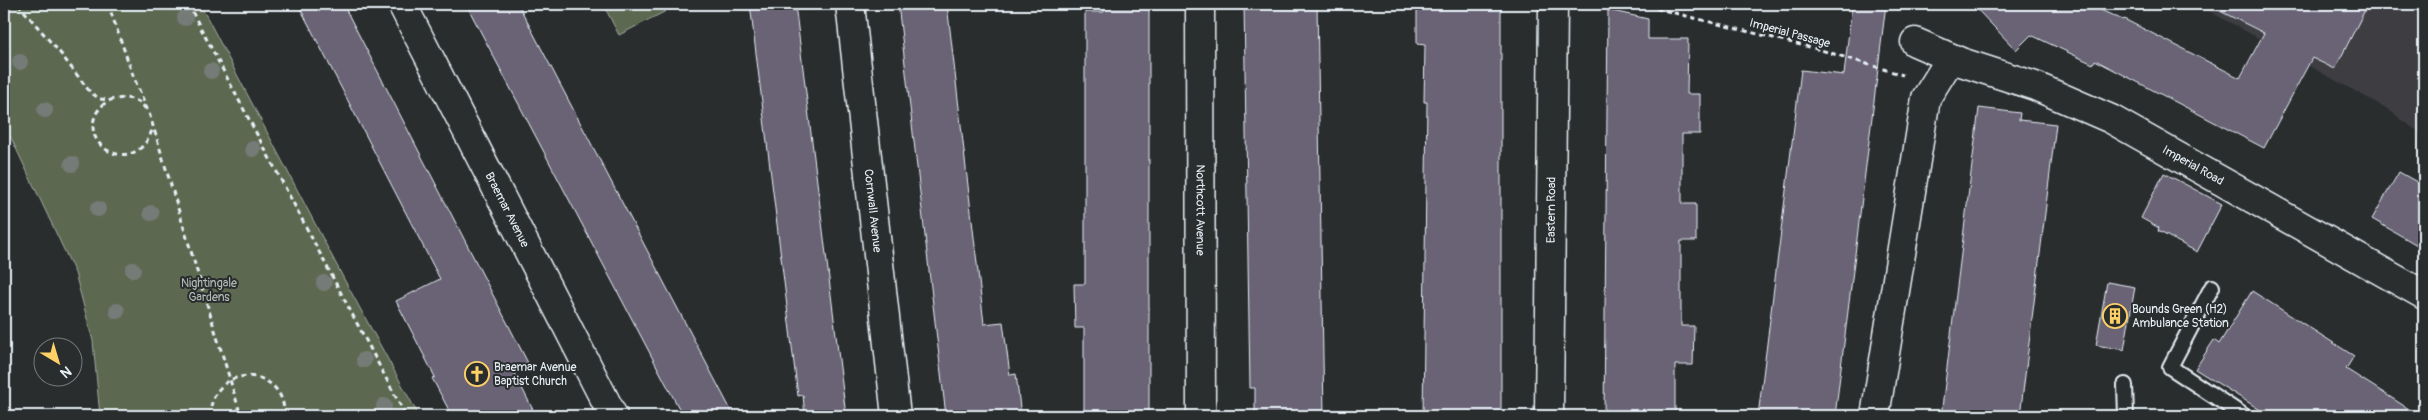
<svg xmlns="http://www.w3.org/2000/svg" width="2428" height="420" viewBox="0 0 2428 420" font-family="Pangolin,sans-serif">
  <rect width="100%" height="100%" fill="#2a2d2e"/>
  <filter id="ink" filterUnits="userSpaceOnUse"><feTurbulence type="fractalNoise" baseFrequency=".02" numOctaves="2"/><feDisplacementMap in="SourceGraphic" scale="10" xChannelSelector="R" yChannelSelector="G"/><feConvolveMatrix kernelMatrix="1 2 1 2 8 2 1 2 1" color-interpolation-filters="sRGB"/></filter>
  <g filter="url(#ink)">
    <path fill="#3d3d43" d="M 2196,4 L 2424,4 L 2424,136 L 2386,108 Z"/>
    <path fill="#5c6850" stroke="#a2aca4" d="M 4,4 L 200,4 L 345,281 L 419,416 L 100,416 L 93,341 L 75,273 L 4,123 Z
      M 603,4 L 665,4 L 666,11 L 619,35 Z"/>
    <path fill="#696374" stroke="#e8f1f8" d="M 298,4 L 343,4 L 528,363 L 513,370 L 536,416 L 452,416 L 432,378 L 435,377 L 396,301 L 440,279 Z
      M 466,4 L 518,4 L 734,416 L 683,416 Z
      M 750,4 L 795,4 L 846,416 L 805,416 L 803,395 L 798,396 Z
      M 898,4 L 947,4 L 984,324 L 1003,322 L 1010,375 L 1016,374 L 1021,416 L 946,416 Z
      M 1104,4 L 1149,4 L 1149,416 L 1084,416 L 1084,328 L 1075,328 L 1074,284 L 1085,284 L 1085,12 L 1104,12 Z
      M 1244,4 L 1317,4 L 1324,416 L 1255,416 L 1255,388 L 1250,388 Z
      M 1417,4 L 1501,4 L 1501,416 L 1423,416 L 1427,102 L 1424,102 L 1425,45 L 1417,44 Z
      M 1852,4 L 1886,4 L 1835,416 L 1758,416 L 1801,70 L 1844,75 Z
      M 1972,4 L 2087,4 L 2123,20 L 2124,19 L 2240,78 L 2264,33 L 2206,4 L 2368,4 L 2335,69 L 2312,58 L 2264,148 L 2095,60 L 2093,64 L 2031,35 L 2016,50 Z
      M 1608,10 L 1648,19 L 1648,39 L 1688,39 L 1687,94 L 1700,94 L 1700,134 L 1682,134 L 1682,204 L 1696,204 L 1696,241 L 1681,241 L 1681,326 L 1694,326 L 1693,365 L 1675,365 L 1675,416 L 1604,416 Z
      M 1979,108 L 2020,113 L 2019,120 L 2056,124 L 2020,416 L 1941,416 Z
      M 2399,172 L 2424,186 L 2424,249 L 2372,219 Z
      M 2164,173 L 2222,204 L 2197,252 L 2158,231 L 2159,228 L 2141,218 Z
      M 2107,282 L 2135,287 L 2124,350 L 2096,345 Z
      M 2252,291 L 2354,356 L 2346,369 L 2420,416 L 2270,416 L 2195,369 L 2214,340 L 2219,344 Z"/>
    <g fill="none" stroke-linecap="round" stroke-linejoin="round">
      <defs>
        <path id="service" d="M 2212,287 L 2170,367 L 2244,416
          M 2125,385 L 2126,416"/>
        <g id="minor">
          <path id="s1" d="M 402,4 L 613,416"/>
          <path id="s2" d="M 850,4 L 896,416"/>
          <path id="s3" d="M 1200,4 L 1201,416"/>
          <path id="s4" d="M 1915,42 L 1961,62 L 2035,86 L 2111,119 L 2424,295"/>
          <path id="s5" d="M 1549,416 L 1553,4"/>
          <path d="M 1875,416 L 1926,98 L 1951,58"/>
        </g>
      </defs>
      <use href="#service" stroke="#e8f1f8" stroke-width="18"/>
      <use href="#minor" stroke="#e8f1f8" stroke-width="31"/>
      <path stroke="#e8f1f8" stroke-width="3" stroke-dasharray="5 4" stroke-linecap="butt" d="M 18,4 L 61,54 L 90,92 L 100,99 L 109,100
        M 108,4 L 134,78 L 150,116 L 241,416
        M 188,4 L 406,416
        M 1639,4 L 1821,50 L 1903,75
        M 146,109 C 137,98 129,97 115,99 C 107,100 102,105 97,112 C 77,148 138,179 153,127
        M 210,416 C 211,361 287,365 284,416"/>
      <use href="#service" stroke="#2a2d2e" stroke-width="14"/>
      <use href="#minor" stroke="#2a2d2e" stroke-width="28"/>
    </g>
    <g fill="#747b78">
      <circle cx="185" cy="18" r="8"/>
      <circle cx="20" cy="62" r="8"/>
      <circle cx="211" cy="71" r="8"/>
      <circle cx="45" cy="110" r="8"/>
      <circle cx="253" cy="149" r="8"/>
      <circle cx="72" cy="164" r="8"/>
      <circle cx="98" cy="209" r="8"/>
      <circle cx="151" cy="213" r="8"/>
      <circle cx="133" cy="270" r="8"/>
      <circle cx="324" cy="283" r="8"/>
      <circle cx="117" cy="311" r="8"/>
      <circle cx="364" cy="360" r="8"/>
      <circle cx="384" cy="406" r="8"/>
    </g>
  </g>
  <defs>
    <symbol id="building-ring" viewBox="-11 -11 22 22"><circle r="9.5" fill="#2a2d2e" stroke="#ffd166" stroke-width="1.5"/><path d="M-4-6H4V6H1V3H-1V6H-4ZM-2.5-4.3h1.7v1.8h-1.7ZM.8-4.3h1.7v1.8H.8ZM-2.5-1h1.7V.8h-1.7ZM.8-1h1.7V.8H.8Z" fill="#ffd166"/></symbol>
    <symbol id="church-ring" viewBox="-11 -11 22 22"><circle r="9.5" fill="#2a2d2e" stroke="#ffd166" stroke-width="1.5"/><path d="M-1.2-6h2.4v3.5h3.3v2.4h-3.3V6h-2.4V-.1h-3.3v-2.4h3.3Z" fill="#ffd166"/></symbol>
  </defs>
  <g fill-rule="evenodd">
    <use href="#building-ring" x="2101" y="302" width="28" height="28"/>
    <use href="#church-ring" x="463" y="360" width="28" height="28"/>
  </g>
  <g text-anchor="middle" stroke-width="4" stroke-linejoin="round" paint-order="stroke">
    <g font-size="12" fill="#e8f1f8" stroke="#2a2d2e">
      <text transform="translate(1790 33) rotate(15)" y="4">Imperial Passage</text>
      <text dy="4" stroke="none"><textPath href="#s4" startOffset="305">Imperial Road</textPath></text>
      <text dy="4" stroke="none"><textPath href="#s1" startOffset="231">Braemar Avenue</textPath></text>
      <text dy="4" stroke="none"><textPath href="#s2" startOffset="208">Cornwall Avenue</textPath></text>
      <text dy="4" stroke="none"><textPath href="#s3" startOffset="206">Northcott Avenue</textPath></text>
      <text dy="4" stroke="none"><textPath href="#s5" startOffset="206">Eastern Road</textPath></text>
    </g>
    <g font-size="12" fill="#b0bab5" stroke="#2a2d2e">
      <text x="209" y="287">Nightingale<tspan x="209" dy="14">Gardens</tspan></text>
    </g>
    <g font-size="12" fill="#e8f1f8" stroke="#2a2d2e" text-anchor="start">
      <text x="2132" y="313">Bounds Green (H2)<tspan x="2132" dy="14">Ambulance Station</tspan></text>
      <text x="494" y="371">Braemar Avenue<tspan x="494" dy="14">Baptist Church</tspan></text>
    </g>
  </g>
  <rect width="2428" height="420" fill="none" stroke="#2a2d2e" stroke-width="20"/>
  <rect x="10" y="10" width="2408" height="400" fill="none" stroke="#e8f1f8" stroke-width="2" filter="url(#ink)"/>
  <g transform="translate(58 362) rotate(142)"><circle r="24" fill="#2a2d2e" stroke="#767b7f"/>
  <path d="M0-4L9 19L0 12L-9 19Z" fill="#ffd166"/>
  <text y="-8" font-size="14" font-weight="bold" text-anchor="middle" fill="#e8f1f8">N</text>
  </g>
</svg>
